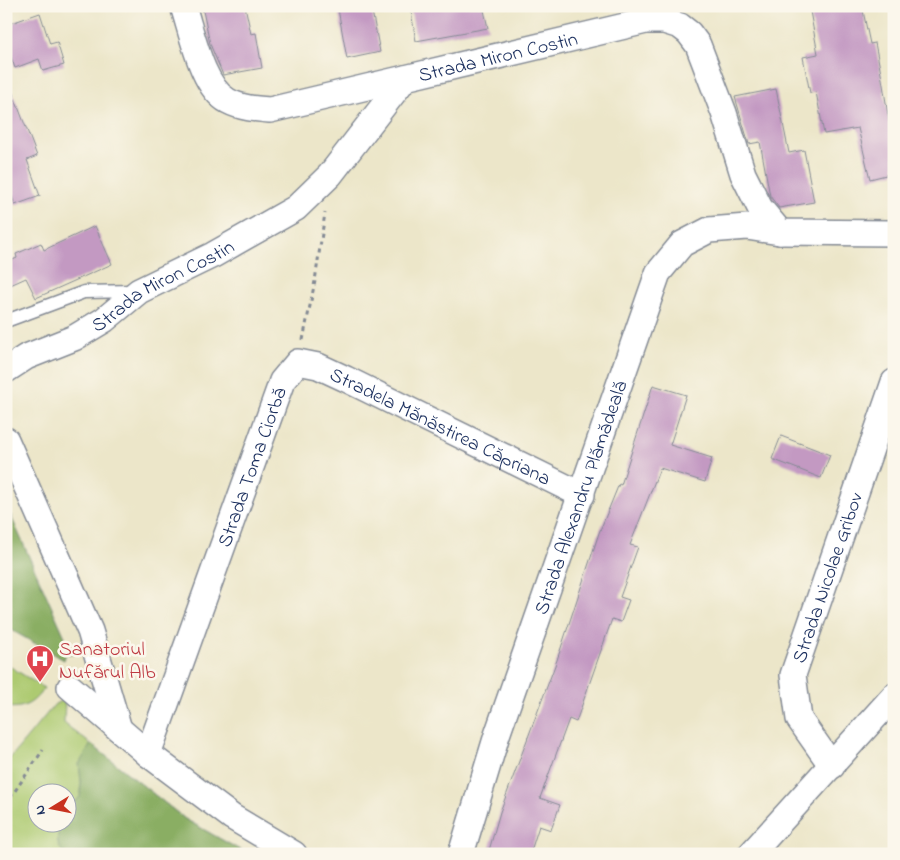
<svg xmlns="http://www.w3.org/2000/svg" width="900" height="860" viewBox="0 0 900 860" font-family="'Indie Flower',sans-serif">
  <rect width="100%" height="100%" fill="#fbf7ec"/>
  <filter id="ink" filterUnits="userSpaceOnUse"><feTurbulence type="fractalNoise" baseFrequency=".02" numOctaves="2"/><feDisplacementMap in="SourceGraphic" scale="10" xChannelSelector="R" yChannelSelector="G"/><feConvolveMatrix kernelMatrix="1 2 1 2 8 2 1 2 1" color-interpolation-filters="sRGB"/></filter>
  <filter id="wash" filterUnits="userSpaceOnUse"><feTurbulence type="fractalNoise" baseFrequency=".0096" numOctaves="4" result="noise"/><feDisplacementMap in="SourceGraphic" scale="20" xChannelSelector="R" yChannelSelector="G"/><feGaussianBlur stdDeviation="1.12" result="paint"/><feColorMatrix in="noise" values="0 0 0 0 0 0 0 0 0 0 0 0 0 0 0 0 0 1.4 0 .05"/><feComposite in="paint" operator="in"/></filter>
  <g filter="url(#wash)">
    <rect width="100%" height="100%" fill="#ece6c9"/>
    <path fill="#adca71" stroke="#647c68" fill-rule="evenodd" d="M 6,664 L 44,688 C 35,702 24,710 6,707 Z
      M 65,699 L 64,723 L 185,819 L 247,854 L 6,854 L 6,763 L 55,704 ZM 38,792 L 68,792 L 68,822 L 38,822 Z"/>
    <path fill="#8aae63" stroke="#526e60" d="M 6,505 L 73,655 L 66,653 L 64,660 L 6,627 Z
      M 91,744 L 185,819 L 247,854 L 66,854 C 54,846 58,834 60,823 L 68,822 L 68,808 L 80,797 L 81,782 L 79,764 Z"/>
    <g id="blocks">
      <path fill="#c399c2" d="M 202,6 L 245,6 L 251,34 L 256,33 L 262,68 L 223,75 L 210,44 Z
        M 353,6 L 371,6 L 380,52 L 347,59 L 338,9 Z
        M 410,6 L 483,6 L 488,28 L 416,41 Z
        M 809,6 L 862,6 L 870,44 L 875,43 L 882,79 L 894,150 L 894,173 L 870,179 L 858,128 L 824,134 L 816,92 L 810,93 L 803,57 L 818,54 Z
        M 40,13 L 50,44 L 57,42 L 64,65 L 43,71 L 39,59 L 15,68 L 6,43 L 6,25 Z
        M 6,86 L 10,86 L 37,156 L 27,160 L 40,196 L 15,205 L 6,180 Z
        M 776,89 L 789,153 L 804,150 L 814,202 L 779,208 L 770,196 L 760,142 L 749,144 L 735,97 Z
        M 95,226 L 112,264 L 36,298 L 26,278 L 6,287 L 6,263 L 17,258 L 16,254 L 41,243 L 44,250 Z
        M 653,385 L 686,395 L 670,445 L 712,458 L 705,482 L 660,468 L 630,545 L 638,547 L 620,597 L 629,600 L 621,622 L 612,619 L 576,722 L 569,719 L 540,798 L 560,805 L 551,830 L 539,826 L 530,854 L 488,854 L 500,812 L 557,660 L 599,533 L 619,484 L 621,485 Z
        M 781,436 L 830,455 L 821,478 L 772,459 Z"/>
    </g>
  </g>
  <g filter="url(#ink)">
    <use href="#blocks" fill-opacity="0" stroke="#848a94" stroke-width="1"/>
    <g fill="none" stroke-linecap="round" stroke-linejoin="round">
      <defs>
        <path id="lane" d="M 6,321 L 84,292 L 136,291"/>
        <g id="street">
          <path d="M 183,6 C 192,33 202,87 228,101 C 241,108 256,109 270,110 L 405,78"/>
          <path id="s1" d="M 6,370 L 26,357 L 74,338 L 104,320 L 139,291 L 213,255 L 296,208 L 330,175 L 405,78 L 646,21 L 664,21 L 680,26 L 689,33 L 698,45 L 724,113 L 743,174 L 760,208 L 780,232"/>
          <path d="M 6,440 L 90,631 L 119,729"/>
          <path d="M 70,687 L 148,754 L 232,817 L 294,854"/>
          <path id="s2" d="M 148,754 L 282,381 L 298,362 L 318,366 L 346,379 L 582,495"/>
          <path id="s3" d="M 832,766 L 799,719 L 793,675 L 894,382"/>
          <path id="s4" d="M 461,854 L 497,735 L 658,273 L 682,244 L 709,230 L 747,227 L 780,232 L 894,233"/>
          <path d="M 751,854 L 894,696"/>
        </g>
      </defs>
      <use href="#lane" stroke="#848a94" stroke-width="15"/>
      <use href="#street" stroke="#848a94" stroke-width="28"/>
      <path stroke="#848a94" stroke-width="3" stroke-dasharray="4 4" stroke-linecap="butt" d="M 303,340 L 315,281 L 325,213
        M 6,804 L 43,750"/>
      <use href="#lane" stroke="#fff" stroke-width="12"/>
      <use href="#street" stroke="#fff" stroke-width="25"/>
    </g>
  </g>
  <defs>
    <symbol id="hospital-pin" viewBox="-11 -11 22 30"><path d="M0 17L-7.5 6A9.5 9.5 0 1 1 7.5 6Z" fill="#e0444e" stroke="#fbf7ec"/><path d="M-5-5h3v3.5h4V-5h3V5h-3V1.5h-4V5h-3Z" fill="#fff"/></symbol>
  </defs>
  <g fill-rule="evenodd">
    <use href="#hospital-pin" x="24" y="643" width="32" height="43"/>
  </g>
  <g text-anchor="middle" stroke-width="5" stroke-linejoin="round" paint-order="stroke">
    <g font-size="20" fill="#1b2f5e" stroke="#fbf7ec">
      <text dy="7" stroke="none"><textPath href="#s1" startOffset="599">Strada Miron Costin</textPath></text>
      <text dy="7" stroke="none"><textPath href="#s1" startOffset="179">Strada Miron Costin</textPath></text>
      <text dy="7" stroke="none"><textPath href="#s2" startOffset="578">Stradela Mănăstirea Căpriana</textPath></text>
      <text dy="7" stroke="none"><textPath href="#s2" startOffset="305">Strada Toma Ciorbă</textPath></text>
      <text dy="7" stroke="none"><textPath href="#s4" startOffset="376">Strada Alexandru Plămădeală</textPath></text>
      <text dy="7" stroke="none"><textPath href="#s3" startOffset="205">Strada Nicolae Gribov</textPath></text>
    </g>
    <g font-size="20" fill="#be3a42" stroke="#fbf7ec" text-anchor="start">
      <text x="59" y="655">Sanatoriul<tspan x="59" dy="23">Nufărul Alb</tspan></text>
    </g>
  </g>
  <rect width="900" height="860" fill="none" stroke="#fbf7ec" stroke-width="25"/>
  <g transform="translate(52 808) rotate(260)"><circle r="24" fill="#fbf7ec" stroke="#a1a7b3"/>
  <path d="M0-4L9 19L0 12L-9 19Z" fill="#c8321e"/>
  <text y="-8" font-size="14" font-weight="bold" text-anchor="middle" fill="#1b2f5e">N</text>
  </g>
</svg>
